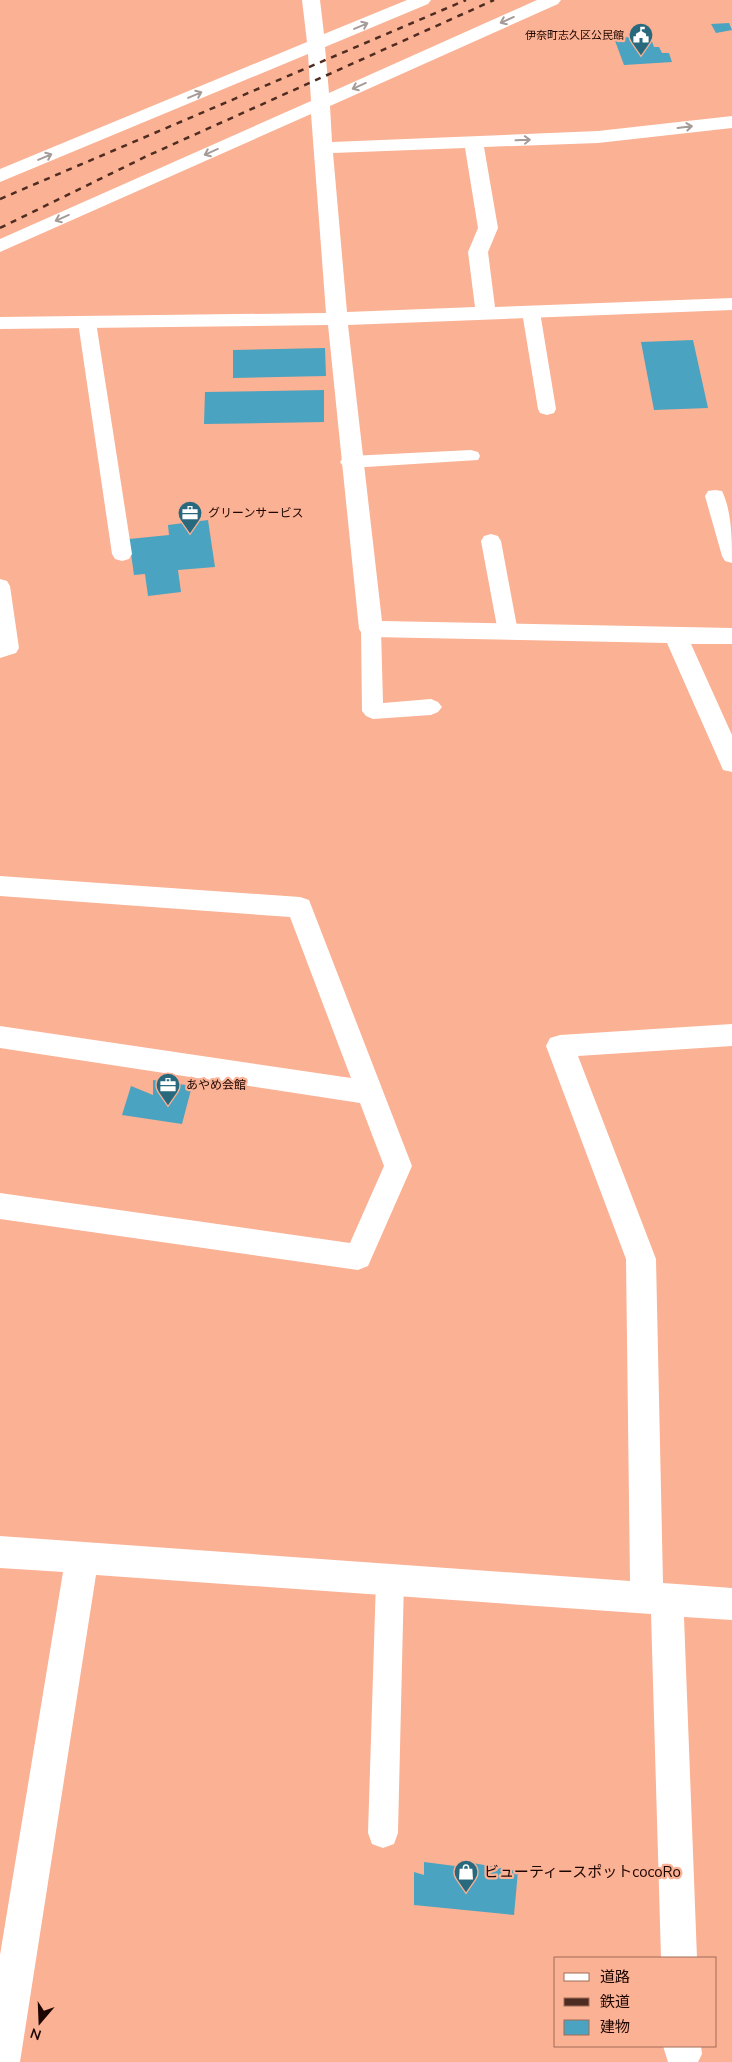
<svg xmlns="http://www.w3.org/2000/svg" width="732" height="2062" viewBox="0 0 732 2062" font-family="'Nunito Sans','Noto Sans JP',sans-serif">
  <rect width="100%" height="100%" fill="#fab194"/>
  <path fill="#4aa3c0" d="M 729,23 L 732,30 L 716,33 L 711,24 Z
    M 650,36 L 654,47 L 659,47 L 662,53 L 669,53 L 672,62 L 624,65 L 614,38 Z
    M 693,340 L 708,408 L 654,410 L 641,342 Z
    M 325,348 L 326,376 L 233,378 L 233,350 Z
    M 324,390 L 324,422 L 204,424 L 205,392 Z
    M 208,520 L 215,567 L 178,570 L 181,592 L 148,596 L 145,574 L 134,575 L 129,539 L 169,535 L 168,525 Z
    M 153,1080 L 192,1086 L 182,1124 L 122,1115 L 131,1086 L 153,1095 Z
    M 461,1861 L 518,1871 L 514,1915 L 414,1905 L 414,1872 L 424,1875 L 424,1862 L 455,1866 Z"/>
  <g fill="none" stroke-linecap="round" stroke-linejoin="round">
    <path fill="#fff" fill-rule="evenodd" d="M 531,307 L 537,308 L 540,312 L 556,409 L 554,413 L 547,415 L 540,413 L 538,409 L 522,312 L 525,308 Z
      M 87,316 L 93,318 L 96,322 L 132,554 L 129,559 L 122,561 L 115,559 L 112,554 L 78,322 L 81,318 Z
      M 471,450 L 478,452 L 480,456 L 478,460 L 350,468 L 343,466 L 340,462 L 343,458 L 350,456 Z
      M 715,490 L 722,491 C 732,512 732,539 732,563 L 725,561 L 722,556 L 705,496 L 708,491 Z
      M 491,534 L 498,536 L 501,541 L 518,632 L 515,637 L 508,639 L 501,637 L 498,632 L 481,541 L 484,536 Z
      M 0,579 L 7,581 L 10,586 L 19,648 L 16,653 L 0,658 Z
      M 371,622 L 378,624 L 381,629 L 383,703 L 431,699 L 438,702 L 442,707 L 438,712 L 431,715 L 373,719 L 366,716 L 362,711 L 361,629 L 364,624 Z
      M 390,1566 L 400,1570 L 404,1580 L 398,1833 L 394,1844 L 383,1848 L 372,1844 L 368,1833 L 376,1580 L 380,1570 Z"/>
    <path fill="#fff" fill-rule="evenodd" d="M 302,0 L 320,0 L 324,34 L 407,0 L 431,0 L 428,4 L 325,47 L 329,93 L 537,0 L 561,0 L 558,4 L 330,106 L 332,142 L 598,131 L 732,116 L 732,128 L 598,143 L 484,147 L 498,228 L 488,252 L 495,307 L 732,298 L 732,310 L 348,325 L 382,621 L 732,628 L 732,644 L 691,644 L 732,735 L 732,772 L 723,770 L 720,763 L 667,643 L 371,637 L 363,635 L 359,629 L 328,325 L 0,329 L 0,317 L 326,313 L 311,114 L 0,252 L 0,239 L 311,101 L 308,54 L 0,182 L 0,169 L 307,42 ZM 465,148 L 478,228 L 468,252 L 475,307 L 347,312 L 333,153 Z
      M 0,876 L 300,897 L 309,900 L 412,1166 L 368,1266 L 358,1270 L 0,1219 L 0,1193 L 350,1243 L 384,1166 L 360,1103 L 0,1048 L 0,1026 L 351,1078 L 290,917 L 0,896 Z
      M 732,1024 L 732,1046 L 578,1056 L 656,1259 L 663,1583 L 732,1588 L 732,1620 L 684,1617 L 697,1958 L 661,1958 L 651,1614 L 96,1575 L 20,2062 L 0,2062 L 0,1955 L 63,1572 L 0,1568 L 0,1536 L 630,1581 L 626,1259 L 546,1046 L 550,1038 L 560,1035 Z
      M 663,2046 L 701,2046 L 702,2054 L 698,2062 L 668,2062 Z"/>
    <path stroke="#4f2c21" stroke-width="2.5" stroke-dasharray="6 6" stroke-linecap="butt" d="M 0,199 L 466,0
      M 0,228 L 147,156 L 494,0"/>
  </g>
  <defs><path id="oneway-shaft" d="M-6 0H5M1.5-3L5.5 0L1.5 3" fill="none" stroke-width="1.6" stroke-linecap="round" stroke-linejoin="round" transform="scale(1.25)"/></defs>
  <g stroke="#a59b99">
    <use href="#oneway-shaft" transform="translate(507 20) rotate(156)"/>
    <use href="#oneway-shaft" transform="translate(361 26) rotate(-23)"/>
    <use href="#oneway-shaft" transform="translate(359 86) rotate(156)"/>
    <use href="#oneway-shaft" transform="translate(195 95) rotate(-23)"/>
    <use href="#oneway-shaft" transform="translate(685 127) rotate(-7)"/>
    <use href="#oneway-shaft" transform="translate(523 140) rotate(-2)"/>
    <use href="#oneway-shaft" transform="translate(211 152) rotate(156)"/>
    <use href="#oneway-shaft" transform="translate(45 157) rotate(-23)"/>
    <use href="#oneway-shaft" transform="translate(62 218) rotate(156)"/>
  </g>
  <defs>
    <symbol id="civic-pin" viewBox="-11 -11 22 30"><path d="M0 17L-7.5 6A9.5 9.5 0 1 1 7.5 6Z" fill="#29697d" stroke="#fab194"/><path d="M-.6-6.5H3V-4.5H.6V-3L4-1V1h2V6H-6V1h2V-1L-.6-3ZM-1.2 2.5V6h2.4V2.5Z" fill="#fff"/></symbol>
    <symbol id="office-pin" viewBox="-11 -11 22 30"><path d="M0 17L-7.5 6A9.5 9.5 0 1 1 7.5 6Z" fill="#29697d" stroke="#fab194"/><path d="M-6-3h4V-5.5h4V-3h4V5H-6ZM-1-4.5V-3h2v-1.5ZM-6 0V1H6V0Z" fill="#fff"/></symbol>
    <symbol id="shop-pin" viewBox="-11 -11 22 30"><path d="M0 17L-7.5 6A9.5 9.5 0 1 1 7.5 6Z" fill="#29697d" stroke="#fab194"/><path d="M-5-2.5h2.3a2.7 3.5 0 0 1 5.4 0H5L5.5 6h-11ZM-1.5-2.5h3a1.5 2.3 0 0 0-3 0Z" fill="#fff"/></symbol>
  </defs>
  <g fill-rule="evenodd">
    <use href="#civic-pin" x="627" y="21" width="28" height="38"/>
    <use href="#office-pin" x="176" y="499" width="28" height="38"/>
    <use href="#office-pin" x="154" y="1071" width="28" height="38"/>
    <use href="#shop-pin" x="452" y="1858" width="28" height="38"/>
  </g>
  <g text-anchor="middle" stroke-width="4.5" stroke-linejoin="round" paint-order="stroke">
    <g font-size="11" fill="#1e0600" stroke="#fab194" text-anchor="end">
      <text x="624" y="39">伊奈町志久区公民館</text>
    </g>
    <g font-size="12" fill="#1e0600" stroke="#fab194" text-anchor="start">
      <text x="208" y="517">グリーンサービス</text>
      <text x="186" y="1089">あやめ会館</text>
    </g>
    <g font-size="15" fill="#1e0600" stroke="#fab194" text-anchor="start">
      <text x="484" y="1877">ビューティースポットcocoRo</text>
    </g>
  </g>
  <rect x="554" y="1957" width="162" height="90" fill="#fab194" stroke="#a26d59"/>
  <rect x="564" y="1973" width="25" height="8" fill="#ffffff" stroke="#a26d59"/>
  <text x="600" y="1982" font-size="15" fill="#1e0600">道路</text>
  <rect x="564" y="1998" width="25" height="8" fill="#4f2c21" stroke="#a26d59"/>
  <text x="600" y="2007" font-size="15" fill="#1e0600">鉄道</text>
  <rect x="564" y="2020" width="25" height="15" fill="#4aa3c0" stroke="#a26d59"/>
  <text x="600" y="2032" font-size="15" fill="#1e0600">建物</text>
  <g transform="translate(40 2022) rotate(199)" stroke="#fab194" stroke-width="4" paint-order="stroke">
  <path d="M0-4L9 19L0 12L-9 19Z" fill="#1e0600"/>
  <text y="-8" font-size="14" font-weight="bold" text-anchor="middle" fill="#1e0600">N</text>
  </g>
</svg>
